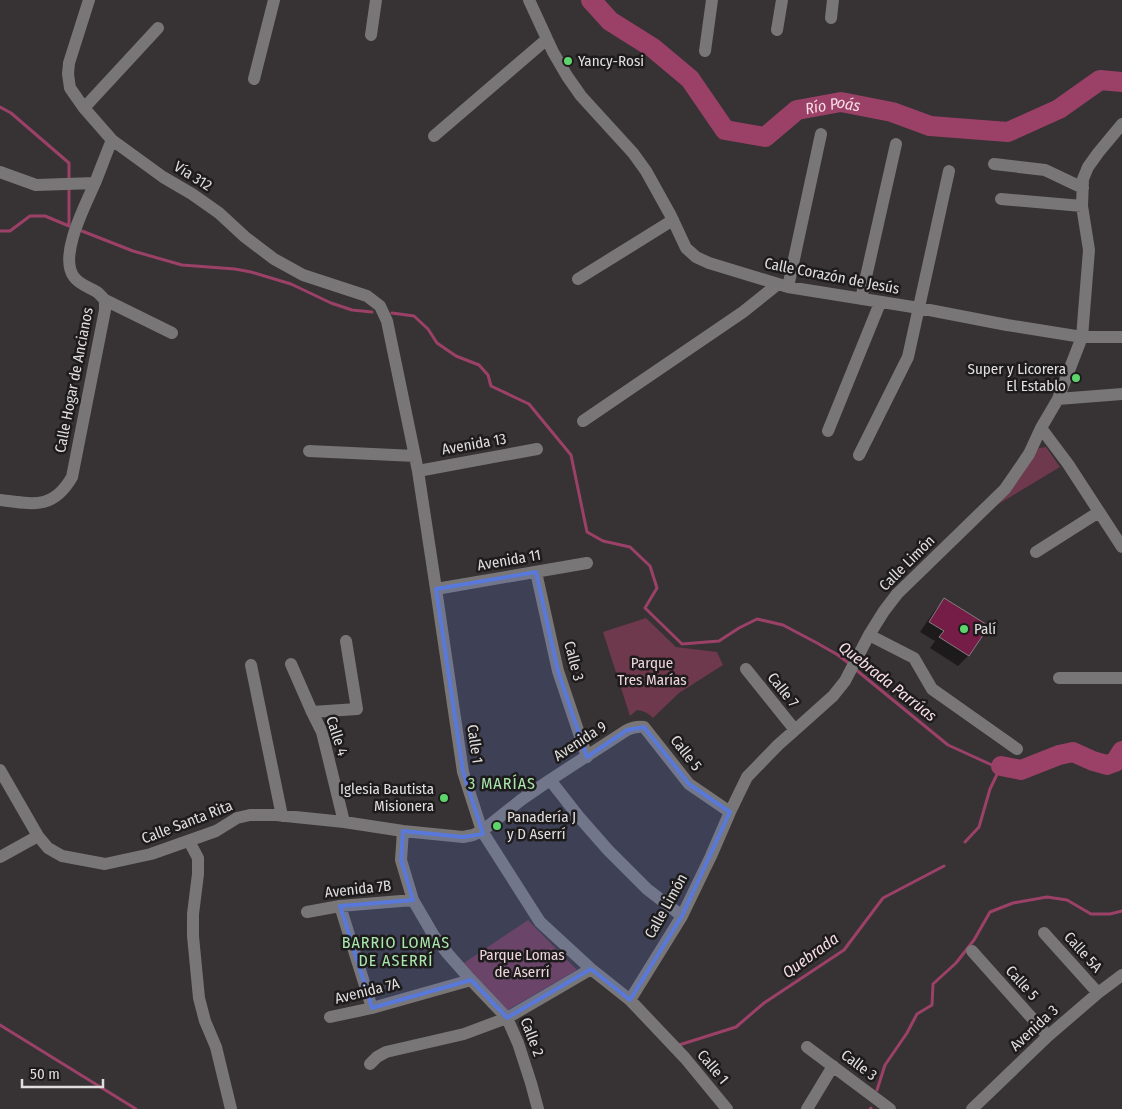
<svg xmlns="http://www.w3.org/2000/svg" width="1122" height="1109" viewBox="0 0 1122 1109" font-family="'Fira Sans Condensed',sans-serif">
  <rect width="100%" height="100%" fill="#373234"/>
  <path fill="#6e384d" d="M 1046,447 L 1060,467 L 992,508 L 1039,448 Z
    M 646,618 L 676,647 L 717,652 L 723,665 L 679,693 L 653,718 C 648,713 644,711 637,710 L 630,716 L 603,632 Z
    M 528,920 L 577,970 L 506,1011 L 464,963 Z"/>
  <path fill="#0007" d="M 945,600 L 968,656 L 958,666 L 930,648 L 935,641 L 920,632 L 935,610 Z"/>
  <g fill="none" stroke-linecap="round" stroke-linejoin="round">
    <path stroke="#9b4167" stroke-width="3" d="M 0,107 L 11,113 L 69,163 L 69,181
      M 0,231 L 10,231 L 30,216 L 45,216 L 69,226 L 69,188
      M 82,231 L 133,251 L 182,265 L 235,269 L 251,272 L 291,284 L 331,303 L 352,310 L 372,312
      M 392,313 L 414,316 L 428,329 L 437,343 L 456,356 L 479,365 L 488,375 L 491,386 L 529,404 L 571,455 L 587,532 L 603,541 L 630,547 L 650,566 L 657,588 L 645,608 L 682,644 L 719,641 L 739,628 L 757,619 L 783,625 L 817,643 L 838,655 L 851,665
      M 855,669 L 948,745 L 992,765 L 1001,766 L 990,789 L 979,827 L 965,842
      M 0,1025 L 136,1109
      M 679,1045 L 736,1027 L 764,1003 L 844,950 L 883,898 L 944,866
      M 877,1090 L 885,1065 L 907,1033 L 917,1014 L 932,1005 L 933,984 L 956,963 L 974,940 L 990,912 L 1013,903 L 1047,897 L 1067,900 L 1091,914 L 1110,914 L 1122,911
      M 870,1109 L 871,1108"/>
    <g stroke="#9b4167" stroke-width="20">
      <path id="s1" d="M 591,0 L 610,21 L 653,48 L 690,79 L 725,130 L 765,137 L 797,110 L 841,102 L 892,112 L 930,126 L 1008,132 L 1059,109 L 1100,80 L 1122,82"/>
      <path d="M 1001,766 L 1021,770 L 1059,755 L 1073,752 L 1093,761 L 1107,765 L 1115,762 L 1122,751"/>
    </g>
  </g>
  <path fill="#761d47" stroke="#827d7f" d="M 944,598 L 989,626 L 969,656 L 939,637 L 944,631 L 929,622 Z"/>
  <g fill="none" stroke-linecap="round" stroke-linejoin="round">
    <path stroke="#787677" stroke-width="12" d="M 89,0 L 69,63 L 68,74 L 70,88 L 84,108 L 112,140 L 163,177 L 192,194 L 219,213 L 245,237 L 274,259 L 303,275 L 367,296 L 380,306 L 387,321 L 418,471 L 436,589 L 463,772 L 482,831 L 540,922 L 591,969 L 630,1000 L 685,1058 L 727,1109
      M 529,0 L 553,52 L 567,76 L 581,96 L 633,153 L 646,171 L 671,216 L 686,248 L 696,257 L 709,263 L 788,287 L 919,308 L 1007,325 L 1082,337 L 1122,337
      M 831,18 L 833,0
      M 777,30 L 782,0
      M 371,35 L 376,0
      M 705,51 L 712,0
      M 254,79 L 274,0
      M 84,108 L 158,28
      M 434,136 L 547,39
      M 994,164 L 1045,170 L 1083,188
      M 0,172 L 36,185 L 95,183
      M 1001,199 L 1082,206
      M 578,279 L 673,220
      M 788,287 L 821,134
      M 861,299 L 896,144
      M 105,300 L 172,333
      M 1058,399 L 1122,394
      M 583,421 L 743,312 L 778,284
      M 1041,428 L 1068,464 L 1122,547
      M 828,431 L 880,303
      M 309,451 L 415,456
      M 859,455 L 908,357 L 949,171
      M 418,471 L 537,449
      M 0,500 C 33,504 53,510 72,477 L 105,310 L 105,300 C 102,297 100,294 97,292 C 89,287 80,285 74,277 C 58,256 86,204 95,183 C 101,168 106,154 112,140
      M 1036,552 L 1099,512
      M 536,572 L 558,671 L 587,757
      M 436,589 L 587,563
      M 869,635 L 914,658 L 932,689 L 1017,749
      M 291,664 L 312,712 L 322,732 L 344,822
      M 251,665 L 282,816
      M 746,669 L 795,730
      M 1059,678 L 1122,678
      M 312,712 L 357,709 L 346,641
      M 0,770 L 38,836 L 48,848 L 62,856 L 105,864 L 151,854 L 216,831 L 237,818 L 250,815 L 276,815 L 344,822 L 403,831 L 463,837 L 473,835 L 482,831 L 521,800 L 550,780 L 627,730 C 633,727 637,726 644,727 L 689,784 L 730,812
      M 550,780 L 579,817 L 608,850 L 647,889 L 682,916
      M 403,831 L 401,860 L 413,900 L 434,936 L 448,954 L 471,980 L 507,1018 L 518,1043 L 531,1083 L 538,1109
      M 189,841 L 198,858 L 198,874 L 193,914 L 193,936 L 199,998 L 205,1021 L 216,1047 L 231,1109
      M 0,857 L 38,836
      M 340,906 L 372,1008
      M 307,912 L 340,906 L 413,900
      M 1044,933 L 1098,993
      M 972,951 L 1048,1036
      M 630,1000 L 682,916 L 711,856 L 730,812 L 747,777 L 778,745 L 795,730 L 833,696 L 845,681 L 869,635 L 884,611 L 897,594 L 1005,489 L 1029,454 L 1041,428 L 1058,399 L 1082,337 L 1089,250 L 1082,206 L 1083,179 L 1088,167 L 1098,153 L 1122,124
      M 330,1017 L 372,1008 L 471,980
      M 807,1047 L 890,1109
      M 370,1064 L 377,1057 L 386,1052 L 464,1034 L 507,1018 L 591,969
      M 807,1109 L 833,1066
      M 972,1109 L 1048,1036 L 1098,993 L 1122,975"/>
  </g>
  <path fill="#5879da" fill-opacity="0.2" stroke="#5879da" stroke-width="4" stroke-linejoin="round" d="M 536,572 L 558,671 L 587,757 L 627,730 L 644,727 L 689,784 L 730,812 L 682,916 L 630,1000 L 591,969 L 507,1018 L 471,980 L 372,1008 L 340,906 L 413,900 L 401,860 L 403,831 L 463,837 L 483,834 L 463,772 L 436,589 Z"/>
  <g fill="#5dd56c" stroke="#1d1b1b" stroke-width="2">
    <circle cx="568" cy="61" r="5"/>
    <circle cx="1076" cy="378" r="5"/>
    <circle cx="964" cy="629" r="5"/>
    <circle cx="444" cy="798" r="5"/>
    <circle cx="497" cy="826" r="5"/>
  </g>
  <g text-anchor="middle" stroke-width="5" stroke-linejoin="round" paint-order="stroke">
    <g font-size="15" fill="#e1dedf" stroke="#1d1b1b" text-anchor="start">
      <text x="578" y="66">Yancy-Rosi</text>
      <text x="1066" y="374" text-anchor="end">Super y Licorera<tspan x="1066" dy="17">El Establo</tspan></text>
      <text x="974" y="634">Palí</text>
      <text x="434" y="794" text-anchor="end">Iglesia Bautista<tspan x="434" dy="17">Misionera</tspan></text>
      <text x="507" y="822">Panadería J<tspan x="507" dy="17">y D Aserrí</tspan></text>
    </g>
    <g font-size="15" fill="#e1dedf" stroke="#1d1b1b">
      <text transform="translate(193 176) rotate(32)" y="5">Vía 312</text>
      <text transform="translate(832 276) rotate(11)" y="5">Calle Corazón de Jesús</text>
      <text transform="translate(74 380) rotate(-79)" y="5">Calle Hogar de Ancianos</text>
      <text transform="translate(474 444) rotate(-10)" y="5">Avenida 13</text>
      <text transform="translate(509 560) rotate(-10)" y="5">Avenida 11</text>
      <text transform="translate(907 563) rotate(-45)" y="5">Calle Limón</text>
      <text transform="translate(574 661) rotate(75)" y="5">Calle 3</text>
      <text transform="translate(783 690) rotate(51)" y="5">Calle 7</text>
      <text transform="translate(337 736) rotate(72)" y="5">Calle 4</text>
      <text transform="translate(580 741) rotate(-33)" y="5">Avenida 9</text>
      <text transform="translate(475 744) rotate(82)" y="5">Calle 1</text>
      <text transform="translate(686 753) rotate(52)" y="5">Calle 5</text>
      <text transform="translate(187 822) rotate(-21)" y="5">Calle Santa Rita</text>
      <text transform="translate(358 889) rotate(-6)" y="5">Avenida 7B</text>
      <text transform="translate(666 906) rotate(-61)" y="5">Calle Limón</text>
      <text transform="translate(1083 952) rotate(48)" y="5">Calle 5A</text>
      <text transform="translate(1022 983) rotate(48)" y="5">Calle 5</text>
      <text transform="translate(367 991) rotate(-14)" y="5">Avenida 7A</text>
      <text transform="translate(1034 1028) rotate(-43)" y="5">Avenida 3</text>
      <text transform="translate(532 1037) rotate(69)" y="5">Calle 2</text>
      <text transform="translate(859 1065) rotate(37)" y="5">Calle 3</text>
      <text transform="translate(713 1067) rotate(50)" y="5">Calle 1</text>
    </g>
    <g font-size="15" fill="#efd5dd" stroke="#1d1b1b">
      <text x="652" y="668">Parque<tspan x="652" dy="17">Tres Marías</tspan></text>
      <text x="522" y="960">Parque Lomas<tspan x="522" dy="17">de Aserrí</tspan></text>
    </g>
    <g font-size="16" font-style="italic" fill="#f6dce4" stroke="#1d1b1b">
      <text dy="6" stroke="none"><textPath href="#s1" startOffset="308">Río Poás</textPath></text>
      <text transform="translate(888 681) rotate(38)" y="6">Quebrada Parrúas</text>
      <text transform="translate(810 955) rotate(-36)" y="6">Quebrada</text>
    </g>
    <g font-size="16" letter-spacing="1" fill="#aae7ad" stroke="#1d1b1b">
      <text x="502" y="789">3 MARÍAS</text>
      <text x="396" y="948">BARRIO LOMAS<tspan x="396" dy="18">DE ASERRÍ</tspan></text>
    </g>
  </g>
  <path d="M22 1079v8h81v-8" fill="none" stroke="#e1dedf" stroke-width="2.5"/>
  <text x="30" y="1079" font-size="15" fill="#e1dedf" stroke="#1d1b1b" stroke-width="4" paint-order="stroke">50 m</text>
</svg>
